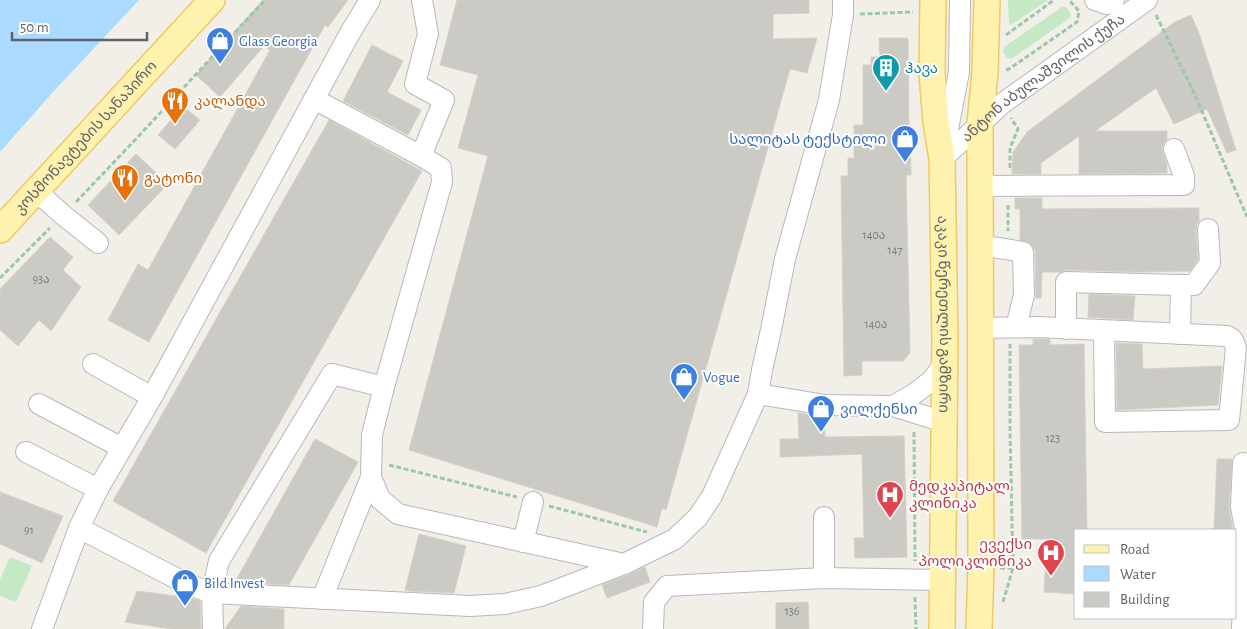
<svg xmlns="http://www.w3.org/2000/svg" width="1247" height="629" viewBox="0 0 1247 629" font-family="'Alegreya Sans','Noto Sans Georgian',sans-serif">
  <rect width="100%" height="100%" fill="#f1efe8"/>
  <path fill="#c5e8c5" d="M 1008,0 L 1048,0 L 1011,25 L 1009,22 Z
    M 1062,7 L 1066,7 L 1071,14 L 1070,18 L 1011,59 L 1007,58 L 1003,52 L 1004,47 Z
    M 10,557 L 32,566 L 16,602 L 0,596 L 0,580 Z"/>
  <path fill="#aadaff" d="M 0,0 L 139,0 L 53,92 L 0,152 Z"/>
  <path fill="#cccac5" stroke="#d6d1c6" d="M 263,0 L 348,0 L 328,27 L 325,25 L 149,342 L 108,320 L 138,264 L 148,270 L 270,50 L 264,46 L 220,97 L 196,75 Z
    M 457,0 L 809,0 L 809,13 L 773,14 L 773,39 L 817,38 L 807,73 L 790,69 L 666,510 L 662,508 L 657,527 L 409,450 L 488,156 L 458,148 L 478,75 L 440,65 Z
    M 1191,15 L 1200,36 L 1236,150 L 1227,153 L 1207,109 L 1174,124 L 1156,88 L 1095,131 L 1167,131 L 1167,140 L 1165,142 L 1162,147 L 1163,153 L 1167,164 L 1167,173 L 1079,174 L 1079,136 L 1041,163 L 1041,174 L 1012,174 L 1013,152 L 1027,132 L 1175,22 Z
    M 879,38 L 908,38 L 909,133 L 910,133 L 911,175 L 906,175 L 910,353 L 903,361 L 862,361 L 862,375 L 844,376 L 841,176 L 848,176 L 848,158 L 854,158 L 854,125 L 863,125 L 863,65 L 871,65 L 871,57 L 880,57 Z
    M 372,45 L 403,61 L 387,92 L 421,110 L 408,135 L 343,101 Z
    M 183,106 L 200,120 L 175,149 L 158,135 Z
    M 329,120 L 422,171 L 206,553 L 113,501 Z
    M 136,154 L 168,184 L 119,235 L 88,205 Z
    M 1015,198 L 1042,198 L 1042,209 L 1199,208 L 1199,222 L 1197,224 L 1196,230 L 1198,259 L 1190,271 L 1136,272 L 1066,270 L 1060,272 L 1042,272 L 1041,298 L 1036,298 L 1035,251 L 1033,246 L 1030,243 L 1020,240 L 1020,209 L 1015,209 Z
    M 50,237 L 73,257 L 63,270 L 81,287 L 51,331 L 39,320 L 18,346 L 0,330 L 0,289 Z
    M 1089,294 L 1135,296 L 1133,320 L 1088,317 Z
    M 1033,339 L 1050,339 L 1050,345 L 1084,344 L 1087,530 L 1076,530 L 1076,594 L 1044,592 L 1047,539 L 1022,539 L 1019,345 L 1033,345 Z
    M 1116,343 L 1142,344 L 1143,369 L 1222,366 L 1218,405 L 1117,410 Z
    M 798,413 L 824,417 L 825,437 L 904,436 L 907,557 L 855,558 L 854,538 L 864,538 L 862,454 L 780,457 L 780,439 L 799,439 Z
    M 315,439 L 358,462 L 289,585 L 235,582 Z
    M 1217,459 L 1232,459 L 1229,507 L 1233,530 L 1214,530 Z
    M 0,492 L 63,516 L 42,563 L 0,544 Z
    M 419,534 L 466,546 L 454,593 L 410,591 L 405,590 Z
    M 645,567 L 650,582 L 607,598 L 602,585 L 628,575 Z
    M 137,591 L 191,598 L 200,601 L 201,629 L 172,629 L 125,622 Z
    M 808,602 L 809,629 L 776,629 L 776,603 Z
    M 241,606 L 284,609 L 284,629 L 225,629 Z"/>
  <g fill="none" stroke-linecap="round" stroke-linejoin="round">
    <defs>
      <g id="minor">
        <path d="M 1095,0 L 1107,4 L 1114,0"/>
        <path d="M 314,99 L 421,156 L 441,168 L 442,182 L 384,387 L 372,435 L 371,477 L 380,499 L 398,514 L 624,564"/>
        <path d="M 944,150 L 959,72 L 960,0"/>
        <path d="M 421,156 L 444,100 L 415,84 L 428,34 L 422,0"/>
        <path id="s1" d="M 942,159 L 1003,103 L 1147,0"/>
        <path d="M 979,186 L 1184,185 L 1184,176 L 1174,149"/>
        <path d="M 36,191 L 63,215 L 98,243"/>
        <path d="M 980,245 L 1023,252 L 1024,295 L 1016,327"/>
        <path d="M 1181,285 L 1194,285 L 1210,263 L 1208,229"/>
        <path d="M 981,328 L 1038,327 L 1227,336 C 1233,338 1234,342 1236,348 L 1229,420 L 1105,422 L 1104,331"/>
        <path d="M 1066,329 L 1066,282 L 1181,285 L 1180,334"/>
        <path d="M 93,364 L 152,397"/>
        <path d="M 758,394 L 762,370 L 771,330 L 785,259 L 829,100 L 843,15 L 843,0"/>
        <path d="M 39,404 L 122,448"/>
        <path d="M 944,422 L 893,406 L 914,394 L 931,381 L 945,363"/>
        <path d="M 26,452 L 98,489"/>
        <path d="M 824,517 L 824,578"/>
        <path d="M 79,528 L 187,584 L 212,593 L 470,606 L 505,604 L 541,596 L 624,564 L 675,539 L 698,517 L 712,496 L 758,394 L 825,405 L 893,406"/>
        <path d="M 523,542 L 533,502"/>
        <path d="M 322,599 L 371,477"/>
        <path d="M 42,629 L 79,528 L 98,489 L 152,397 L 350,33 L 370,0"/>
        <path d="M 213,629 L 212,593 L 219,561 L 332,374 L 384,387"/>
        <path d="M 653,629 L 654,602 L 667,586 L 824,578 L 942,580"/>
        <path d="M 1242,629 L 1246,533 L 1241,507 L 1243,463"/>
      </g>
      <g id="major">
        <path id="s2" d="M 933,0 L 932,73 L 936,121 L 942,159 L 945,339 L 942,629"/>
        <path id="s3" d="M 0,230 L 212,0"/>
        <path d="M 979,629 L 981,568 L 980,124 L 985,72 L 987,0"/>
      </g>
    </defs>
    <use href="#minor" stroke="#b5b8bc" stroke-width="22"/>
    <use href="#major" stroke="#f2c960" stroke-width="28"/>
    <path stroke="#9cc7a9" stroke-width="3" stroke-dasharray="5 2.5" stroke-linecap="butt" d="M 860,14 L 913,12
      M 1156,15 L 1195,95 L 1247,217
      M 1006,35 L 1054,0
      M 1006,70 L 1009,69 L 1077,22 L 1079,11 L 1069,0
      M 1010,168 L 1010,148 L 1018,129 L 1011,118
      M 76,202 L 136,139 L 265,0
      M 1008,205 L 1008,231
      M 0,278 L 50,228
      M 914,432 L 915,561
      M 389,465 L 517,497
      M 549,506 L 647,532
      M 1000,568 L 1013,568
      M 915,597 L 916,629
      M 1003,602 L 1013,568 L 1010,430 L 1010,344"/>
    <use href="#minor" stroke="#fff" stroke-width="20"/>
    <use href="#major" stroke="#fff2af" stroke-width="25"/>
  </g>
  <defs>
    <symbol id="shop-pin" viewBox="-11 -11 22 30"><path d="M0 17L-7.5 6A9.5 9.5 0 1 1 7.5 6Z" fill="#3f7fe0" stroke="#fff"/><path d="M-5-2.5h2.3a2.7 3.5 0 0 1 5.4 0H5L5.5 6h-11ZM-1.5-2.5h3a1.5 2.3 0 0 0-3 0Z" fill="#fff"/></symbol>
    <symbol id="building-pin" viewBox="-11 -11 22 30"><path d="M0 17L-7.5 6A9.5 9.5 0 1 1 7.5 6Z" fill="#0f9aa8" stroke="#fff"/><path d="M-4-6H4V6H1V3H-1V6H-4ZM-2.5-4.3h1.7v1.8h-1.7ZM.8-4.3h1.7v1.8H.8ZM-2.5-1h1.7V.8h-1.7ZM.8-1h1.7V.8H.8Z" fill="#fff"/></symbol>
    <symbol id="restaurant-pin" viewBox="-11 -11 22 30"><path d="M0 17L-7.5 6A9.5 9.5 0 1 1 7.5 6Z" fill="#e8710a" stroke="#fff"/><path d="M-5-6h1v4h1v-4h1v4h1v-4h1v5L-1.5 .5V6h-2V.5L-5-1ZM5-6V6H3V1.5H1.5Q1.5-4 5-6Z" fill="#fff"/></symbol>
    <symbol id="hospital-pin" viewBox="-11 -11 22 30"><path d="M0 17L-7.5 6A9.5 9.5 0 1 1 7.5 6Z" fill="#e0444e" stroke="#fff"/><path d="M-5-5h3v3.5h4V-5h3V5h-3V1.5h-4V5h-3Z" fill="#fff"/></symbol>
  </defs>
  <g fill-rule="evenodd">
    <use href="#shop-pin" x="204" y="25" width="32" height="43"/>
    <use href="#building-pin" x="870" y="52" width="32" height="43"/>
    <use href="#restaurant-pin" x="159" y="85" width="32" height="43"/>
    <use href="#shop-pin" x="889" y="123" width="32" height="43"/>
    <use href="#restaurant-pin" x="109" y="162" width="32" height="43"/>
    <use href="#shop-pin" x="668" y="361" width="32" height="43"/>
    <use href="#shop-pin" x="805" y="393" width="32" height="43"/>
    <use href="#hospital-pin" x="874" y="479" width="32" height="43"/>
    <use href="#hospital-pin" x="1035" y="537" width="32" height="43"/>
    <use href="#shop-pin" x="169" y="567" width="32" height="43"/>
  </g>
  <g text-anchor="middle" stroke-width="4" stroke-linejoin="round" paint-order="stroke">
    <g font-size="12" fill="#7a7d7f">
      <text x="874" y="239">140ა</text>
      <text x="895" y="254">147</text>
      <text x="41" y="283">93ა</text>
      <text x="876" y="328">140ა</text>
      <text x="1053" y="442">123</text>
      <text x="29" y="534">91</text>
      <text x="792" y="615">136</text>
    </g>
    <g font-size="15" fill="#366cbe" stroke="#fff" text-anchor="start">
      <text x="239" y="46">Glass Georgia</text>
      <text x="886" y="144" text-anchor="end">სალიტას ტექსტილი</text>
      <text x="703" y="382">Vogue</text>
      <text x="840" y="414">ვილქენსი</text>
      <text x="204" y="588">Bild Invest</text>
    </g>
    <g font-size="15" fill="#0d838f" stroke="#fff" text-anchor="start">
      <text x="905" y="73">ჰავა</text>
    </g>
    <g font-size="15" fill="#5f6368" stroke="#fff">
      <text dy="5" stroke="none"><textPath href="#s1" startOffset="130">ანტონ აბულაშვილის ქუჩა</textPath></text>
      <text dy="5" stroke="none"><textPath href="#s3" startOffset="126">კოსმონავტების სანაპირო</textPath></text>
      <text dy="5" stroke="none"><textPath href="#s2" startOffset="315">აკაკი წერეთლის გამზირი</textPath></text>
    </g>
    <g font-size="15" fill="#c56008" stroke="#fff" text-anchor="start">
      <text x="194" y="106">კალანდა</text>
      <text x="144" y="183">გატონი</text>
    </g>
    <g font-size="15" fill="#be3a42" stroke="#fff" text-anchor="start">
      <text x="909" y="491">მედკაპიტალ<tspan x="909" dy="17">კლინიკა</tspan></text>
      <text x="1032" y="549" text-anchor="end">ევექსი<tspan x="1032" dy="17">პოლიკლინიკა</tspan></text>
    </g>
  </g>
  <rect x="1074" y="529" width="162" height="90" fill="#ffffff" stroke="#bfc1c3"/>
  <rect x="1084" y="545" width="25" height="8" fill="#fff2af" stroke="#bfc1c3"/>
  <text x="1120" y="554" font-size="15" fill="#5f6368">Road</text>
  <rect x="1084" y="566" width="25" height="15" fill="#aadaff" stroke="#bfc1c3"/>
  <text x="1120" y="579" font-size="15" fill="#5f6368">Water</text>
  <rect x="1084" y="592" width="25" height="15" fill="#cccac5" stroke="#bfc1c3"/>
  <text x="1120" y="604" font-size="15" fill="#5f6368">Building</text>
  <path d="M12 32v8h135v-8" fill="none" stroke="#5f6368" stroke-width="2.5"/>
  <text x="20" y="32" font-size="15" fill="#5f6368" stroke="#ffffff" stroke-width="4" paint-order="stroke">50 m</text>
</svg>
